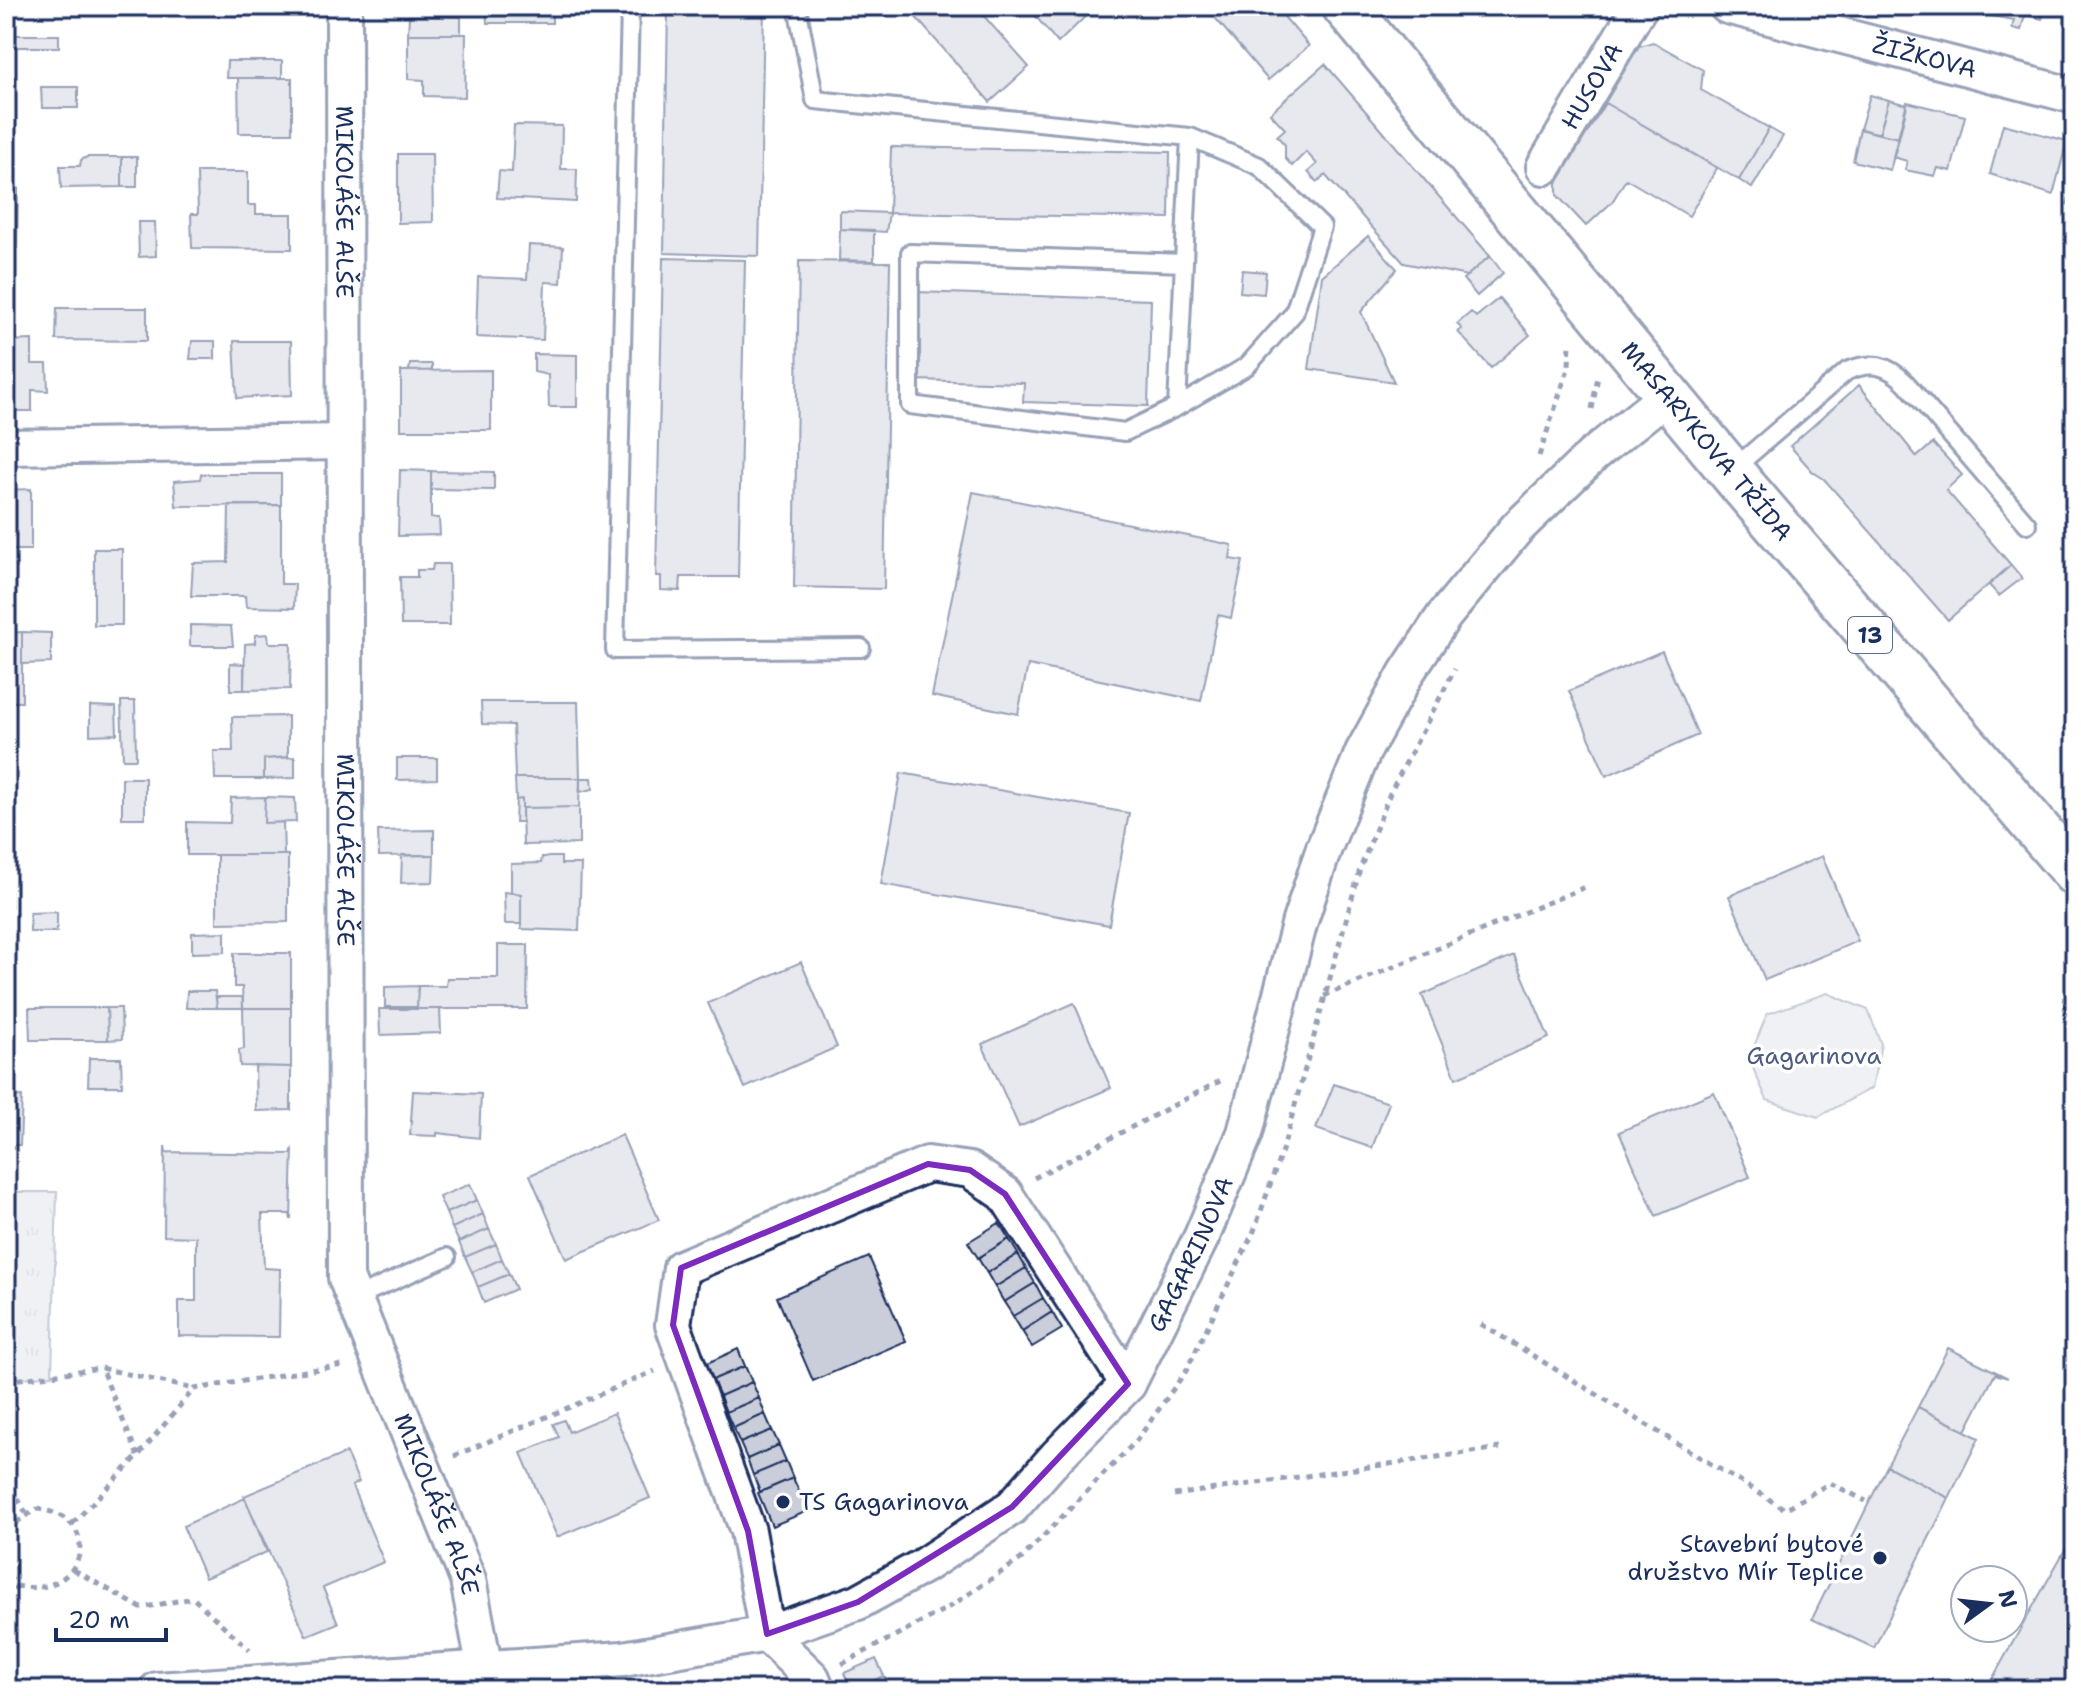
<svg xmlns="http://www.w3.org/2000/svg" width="2081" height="1696" viewBox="0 0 2081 1696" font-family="'Shantell Sans',sans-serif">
  <defs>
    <pattern id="grass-tufts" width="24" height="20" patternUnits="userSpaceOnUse" patternTransform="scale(2)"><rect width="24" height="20" fill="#dee1e7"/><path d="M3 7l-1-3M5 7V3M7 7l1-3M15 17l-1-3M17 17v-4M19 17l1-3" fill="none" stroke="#bec1c9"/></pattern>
  </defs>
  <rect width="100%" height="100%" fill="#fff"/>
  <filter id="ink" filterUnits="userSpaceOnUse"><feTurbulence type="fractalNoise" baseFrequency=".0125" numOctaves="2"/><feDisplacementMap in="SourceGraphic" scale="16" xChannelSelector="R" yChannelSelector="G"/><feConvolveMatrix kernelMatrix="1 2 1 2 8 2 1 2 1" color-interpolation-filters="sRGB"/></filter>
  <g filter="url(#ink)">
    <path fill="url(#grass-tufts)" stroke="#7c88a2" stroke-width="2" d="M 6,1192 L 57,1192 L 52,1375 L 6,1380 Z"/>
    <path fill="#dee1e7" stroke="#7c88a2" stroke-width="2" d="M 1827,993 L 1868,1010 L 1881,1044 L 1872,1088 L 1818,1117 L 1767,1100 L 1749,1059 L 1767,1014 Z"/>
    <path fill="#caceda" stroke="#1b2f5e" stroke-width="2" d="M 486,6 L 552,6 L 552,23 L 487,23 Z
      M 668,6 L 764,6 L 759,256 L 664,253 Z
      M 906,6 L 975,6 L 1029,67 L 990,102 Z
      M 1027,6 L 1081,6 L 1088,14 L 1058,43 Z
      M 1205,6 L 1275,6 L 1309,46 L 1268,80 Z
      M 1949,6 L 1982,6 L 1980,14 Z
      M 1982,6 L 2045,6 L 2042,19 L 2025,15 L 2021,30 L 2012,28 L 2014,20 L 1980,14 Z
      M 409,16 L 461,17 L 461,34 L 408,34 Z
      M 408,34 L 466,34 L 465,97 L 424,96 L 424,80 L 408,79 Z
      M 10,35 L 59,35 L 59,47 L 11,47 Z
      M 1653,42 L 1703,70 L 1701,90 L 1769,128 L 1739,180 L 1605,103 L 1639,46 Z
      M 227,61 L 282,61 L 282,78 L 226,78 Z
      M 1325,64 L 1490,256 L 1467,276 L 1404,263 L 1325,175 L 1317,182 L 1308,172 L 1317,164 L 1306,152 L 1292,166 L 1285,158 L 1285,145 L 1277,136 L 1285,129 L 1270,113 Z
      M 238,78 L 292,78 L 292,133 L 239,133 Z
      M 41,87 L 78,87 L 78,108 L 42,108 Z
      M 1870,95 L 1889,100 L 1879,134 L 1860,129 Z
      M 1889,100 L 1907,105 L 1899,138 L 1879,134 Z
      M 1907,102 L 1965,116 L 1951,171 L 1938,168 L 1935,176 L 1905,170 L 1907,161 L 1893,157 Z
      M 1605,103 L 1717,168 L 1689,216 L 1626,179 L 1612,202 L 1586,226 L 1557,195 L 1557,183 Z
      M 2003,124 L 2067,141 L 2053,195 L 1990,174 Z
      M 514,125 L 562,126 L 561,169 L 577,169 L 576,202 L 497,198 L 499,171 L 512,172 Z
      M 1769,128 L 1783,136 L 1752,188 L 1739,180 Z
      M 1860,129 L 1899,138 L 1890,170 L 1853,161 Z
      M 6,136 L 10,136 L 10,187 L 6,187 Z
      M 891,147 L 1170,152 L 1169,218 L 889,213 Z
      M 398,154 L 432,154 L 433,222 L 398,223 Z
      M 87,157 L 122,157 L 122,187 L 61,188 L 60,166 L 80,166 L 81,160 Z
      M 122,157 L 137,157 L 137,187 L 122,187 Z
      M 197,172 L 248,172 L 248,205 L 256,205 L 256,214 L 292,214 L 292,249 L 192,248 L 191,214 L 198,214 Z
      M 2075,176 L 2075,206 L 2067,204 Z
      M 6,187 L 18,187 L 17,248 L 6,248 Z
      M 840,211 L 889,213 L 886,232 L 840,229 Z
      M 138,222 L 155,222 L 156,256 L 139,257 Z
      M 840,229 L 874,230 L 874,261 L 839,260 Z
      M 1368,236 L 1397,269 L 1361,312 L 1394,382 L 1309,369 L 1322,276 Z
      M 529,245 L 563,247 L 561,283 L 545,282 L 543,340 L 476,337 L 478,277 L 527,279 Z
      M 1490,256 L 1503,273 L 1477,296 L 1463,279 Z
      M 663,258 L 745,260 L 738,577 L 681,577 L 680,591 L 661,590 L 661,576 L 656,576 Z
      M 799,261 L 890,262 L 884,589 L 794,587 Z
      M 1242,270 L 1266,272 L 1264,294 L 1240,292 Z
      M 6,283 L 16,283 L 16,340 L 6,341 Z
      M 916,292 L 1151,300 L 1148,406 L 1023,402 L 1024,383 L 913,380 Z
      M 1499,298 L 1530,335 L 1491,368 L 1458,332 L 1462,329 L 1457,324 L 1471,312 L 1476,317 Z
      M 57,308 L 147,308 L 147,341 L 56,340 Z
      M 32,340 L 32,364 L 47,364 L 48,391 L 32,390 L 32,411 L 6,411 L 6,341 Z
      M 192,341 L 215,341 L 215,359 L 190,359 Z
      M 234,341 L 291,341 L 292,395 L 237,398 Z
      M 534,354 L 577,355 L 577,407 L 549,407 L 548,375 L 534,372 Z
      M 410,364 L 432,364 L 432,371 L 409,371 Z
      M 491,370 L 491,430 L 401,430 L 401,371 Z
      M 1859,385 L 1917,457 L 1933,443 L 1962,475 L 1946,490 L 2011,565 L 1948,620 L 1824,479 L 1813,472 L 1790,446 Z
      M 400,470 L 431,471 L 431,518 L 439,518 L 440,535 L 398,536 Z
      M 431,471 L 494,472 L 494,490 L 431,489 Z
      M 201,474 L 281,474 L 281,505 L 176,506 L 174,481 L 200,479 Z
      M 31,489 L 31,550 L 6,550 L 6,490 Z
      M 973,492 L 1232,545 L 1230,559 L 1243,561 L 1231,618 L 1218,615 L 1201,701 L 1028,665 L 1018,714 L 932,696 Z
      M 229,505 L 281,505 L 281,584 L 295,584 L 294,608 L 246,607 L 245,596 L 191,596 L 193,563 L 228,562 Z
      M 94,549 L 122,549 L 122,625 L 94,625 Z
      M 433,564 L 449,564 L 450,625 L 401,625 L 400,577 L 417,577 L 417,570 L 432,570 Z
      M 2011,565 L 2022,578 L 1999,596 L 1989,585 Z
      M 190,625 L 231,626 L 233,646 L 190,646 Z
      M 22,632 L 22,702 L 6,702 L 6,633 Z
      M 22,632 L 51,633 L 51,663 L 22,664 Z
      M 268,634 L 269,643 L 291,643 L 290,689 L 244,690 L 245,644 L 255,643 L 255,635 Z
      M 1662,651 L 1698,735 L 1606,776 L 1569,691 Z
      M 230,663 L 244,664 L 244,690 L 230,690 Z
      M 121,701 L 135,701 L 136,759 L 123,759 Z
      M 6,702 L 10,702 L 11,757 L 6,757 Z
      M 481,702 L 578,702 L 580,778 L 515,778 L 513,725 L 482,724 Z
      M 90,706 L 116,707 L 117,734 L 90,735 Z
      M 288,716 L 288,757 L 264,759 L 264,779 L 215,779 L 214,751 L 233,751 L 232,717 Z
      M 295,757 L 295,778 L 264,779 L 264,759 Z
      M 397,758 L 437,758 L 437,779 L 397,780 Z
      M 901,773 L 1129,813 L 1109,925 L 881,884 Z
      M 122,778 L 145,778 L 145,818 L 122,818 Z
      M 515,778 L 580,778 L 579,807 L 522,808 L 522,799 L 516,800 Z
      M 580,778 L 592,778 L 593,789 L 580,792 Z
      M 265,797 L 264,823 L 283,822 L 284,855 L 187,855 L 187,822 L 230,823 L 231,798 Z
      M 265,797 L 295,798 L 296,822 L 264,823 Z
      M 522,799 L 522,822 L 515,822 L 516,800 Z
      M 6,803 L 12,803 L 9,855 L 6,855 Z
      M 579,807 L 579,844 L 523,845 L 522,808 Z
      M 434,830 L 434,855 L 379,856 L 378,831 Z
      M 6,855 L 9,855 L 11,907 L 6,907 Z
      M 217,855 L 288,855 L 288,922 L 217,923 Z
      M 402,855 L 434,855 L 433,882 L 401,883 Z
      M 1822,856 L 1858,941 L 1765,980 L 1729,896 Z
      M 542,857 L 561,857 L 561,864 L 581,864 L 579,931 L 521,929 L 521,894 L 511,892 L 511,864 L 541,863 Z
      M 504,892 L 521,894 L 521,924 L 505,924 Z
      M 57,912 L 57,932 L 30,932 L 30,913 Z
      M 225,932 L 225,952 L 192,953 L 192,933 Z
      M 498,945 L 528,945 L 527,1009 L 417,1009 L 418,986 L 446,986 L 447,978 L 498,978 Z
      M 234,953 L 291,953 L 291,1008 L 243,1008 L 242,987 L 234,987 Z
      M 1514,955 L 1549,1038 L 1456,1078 L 1422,995 Z
      M 801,962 L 837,1047 L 745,1088 L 708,1003 Z
      M 418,986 L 417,1007 L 385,1007 L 385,987 Z
      M 187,991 L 215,991 L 217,1008 L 186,1008 Z
      M 216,997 L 243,997 L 243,1008 L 217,1008 Z
      M 1074,1003 L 1111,1088 L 1019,1127 L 982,1044 Z
      M 29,1008 L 107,1008 L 108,1040 L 30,1040 Z
      M 107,1008 L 121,1008 L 122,1039 L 108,1040 Z
      M 243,1008 L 291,1008 L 291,1067 L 240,1066 L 239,1050 L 244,1049 Z
      M 379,1009 L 440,1009 L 441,1033 L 380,1035 Z
      M 89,1058 L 121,1058 L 122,1086 L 88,1086 Z
      M 255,1066 L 291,1067 L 291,1110 L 256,1111 Z
      M 1334,1084 L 1389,1103 L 1372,1148 L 1316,1129 Z
      M 413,1091 L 481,1094 L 479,1138 L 437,1133 L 437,1136 L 410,1135 Z
      M 1714,1092 L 1750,1177 L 1656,1216 L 1619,1132 Z
      M 22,1096 L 20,1145 L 6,1145 L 6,1097 Z
      M 622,1135 L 659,1220 L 566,1259 L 530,1175 Z
      M 165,1146 L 166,1152 L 291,1154 L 293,1148 L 291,1220 L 290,1214 L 262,1214 L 264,1268 L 280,1269 L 279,1337 L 179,1336 L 179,1301 L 196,1301 L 196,1237 L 164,1236 Z
      M 470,1184 L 477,1200 L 446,1213 L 439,1197 Z
      M 477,1200 L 483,1214 L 452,1228 L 446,1213 Z
      M 483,1214 L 489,1229 L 459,1242 L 452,1228 Z
      M 999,1223 L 1009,1239 L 978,1258 L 968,1242 Z
      M 489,1229 L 496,1244 L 465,1257 L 459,1242 Z
      M 1009,1239 L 1018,1254 L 987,1273 L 978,1258 Z
      M 496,1244 L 502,1259 L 472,1272 L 465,1257 Z
      M 1018,1254 L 1026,1268 L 995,1287 L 987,1273 Z
      M 869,1257 L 906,1341 L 813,1381 L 777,1297 Z
      M 502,1259 L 509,1274 L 478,1287 L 472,1272 Z
      M 1026,1268 L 1035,1283 L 1004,1302 L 995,1287 Z
      M 509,1274 L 516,1289 L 484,1303 L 478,1287 Z
      M 1035,1283 L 1043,1298 L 1013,1316 L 1004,1302 Z
      M 1043,1298 L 1052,1312 L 1022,1331 L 1013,1316 Z
      M 1052,1312 L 1062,1329 L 1032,1347 L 1022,1331 Z
      M 1948,1348 L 2008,1378 L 1995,1374 L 1966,1431 L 1918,1407 Z
      M 738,1349 L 745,1366 L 712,1380 L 705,1364 Z
      M 745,1366 L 752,1382 L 720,1396 L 712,1380 Z
      M 752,1382 L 759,1398 L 726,1412 L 720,1396 Z
      M 759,1398 L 765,1414 L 733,1428 L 726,1412 Z
      M 1918,1407 L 1979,1438 L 1949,1498 L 1887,1466 Z
      M 614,1413 L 650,1498 L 557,1537 L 521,1453 L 559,1437 L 553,1424 L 564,1420 L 569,1432 Z
      M 765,1414 L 772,1430 L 740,1443 L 733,1428 Z
      M 772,1430 L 779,1445 L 747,1459 L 740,1443 Z
      M 779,1445 L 786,1461 L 753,1475 L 747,1459 Z
      M 346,1453 L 359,1482 L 352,1486 L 384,1562 L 323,1588 L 338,1623 L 306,1636 L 244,1496 Z
      M 786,1461 L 793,1478 L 760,1492 L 753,1475 Z
      M 1887,1466 L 1949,1498 L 1874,1648 L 1812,1619 Z
      M 793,1478 L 808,1511 L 772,1526 L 758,1493 Z
      M 245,1498 L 267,1552 L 205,1578 L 183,1526 Z
      M 2075,1532 L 2075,1690 L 1986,1690 Z
      M 876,1659 L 884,1676 L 851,1690 L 844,1673 Z
      M 884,1676 L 890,1690 L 851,1690 Z"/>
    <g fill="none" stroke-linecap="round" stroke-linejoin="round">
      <defs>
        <path id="service" d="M 630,6 L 615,650 L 861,648
          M 797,6 L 815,100 L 1190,137 L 1177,407 L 1125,432 L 910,405 L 910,253 L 1184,263
          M 1177,407 L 1247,366 L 1294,313 L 1322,227 L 1259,166 L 1190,137
          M 1732,470 L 1847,371 C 1871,361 1887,364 1906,383 L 2027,524
          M 354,1298 L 447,1257"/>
        <g id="minor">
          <path id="s1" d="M 344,6 L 346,1278 L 468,1580 L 485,1670"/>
          <path id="s2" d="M 1727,6 L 2075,96"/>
          <path id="s3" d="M 1544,167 L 1640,6"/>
          <path d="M 6,447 L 344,442"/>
          <path id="s4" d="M 157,1690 L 623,1659 L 767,1634 L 858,1602 L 923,1566 L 1012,1507 L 1057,1456 L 1128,1384 L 1202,1236 L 1245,1133 L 1300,921 L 1324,848 L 1363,752 L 1407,672 L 1444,616 L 1517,528 L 1593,455 L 1668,395"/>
          <path d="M 817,1690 L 812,1678 L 767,1634 L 748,1531 L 673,1325 L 681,1268 L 928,1164 L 970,1170 L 1005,1194 L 1128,1384"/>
        </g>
        <g id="primary">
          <path id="s5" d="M 1345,6 L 1743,486 L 2075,873"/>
        </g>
      </defs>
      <use href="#service" stroke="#1b2f5e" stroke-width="22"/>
      <use href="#minor" stroke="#1b2f5e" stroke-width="40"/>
      <use href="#primary" stroke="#1b2f5e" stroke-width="50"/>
      <path stroke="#1b2f5e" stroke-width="5" stroke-dasharray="6 6" stroke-linecap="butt" d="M 1592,409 L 1598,376
        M 1539,456 L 1569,366 L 1570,343
        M 1324,996 L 1585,887
        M 1034,1178 L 1224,1079
        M 1481,1324 L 1785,1509 L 1830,1483 L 1866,1501
        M 6,1381 L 101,1368
        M 138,1456 L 101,1368 L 194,1389
        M 454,1456 L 655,1371
        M 6,1477 L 26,1513
        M 1174,1495 L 1500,1448
        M 73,1523 L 138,1456 L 194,1389 L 343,1365
        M 6,1529 L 37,1509 C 108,1517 84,1600 17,1586 L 6,1573
        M 74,1570 L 141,1608 L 193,1598 L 250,1650
        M 6,1600 L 17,1586
        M 842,1664 L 951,1606 L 1021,1559 L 1137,1440 L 1186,1371 L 1254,1231 L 1284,1145 L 1360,869 L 1390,793 L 1455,669"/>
      <use href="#service" stroke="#fff" stroke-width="16"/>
      <use href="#minor" stroke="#fff" stroke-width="34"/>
      <use href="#primary" stroke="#fff" stroke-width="44"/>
    </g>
  </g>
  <path d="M0 0H2081V1696H0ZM 928,1164 L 970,1170 L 1005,1194 L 1128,1384 L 1012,1507 L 858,1602 L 767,1634 L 748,1531 L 673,1325 L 681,1268 Z" fill="#fff" fill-opacity=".55" fill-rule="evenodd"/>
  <path fill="none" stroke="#7b2cbf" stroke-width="6" stroke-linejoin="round" d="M 928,1164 L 970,1170 L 1005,1194 L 1128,1384 L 1012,1507 L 858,1602 L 767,1634 L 748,1531 L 673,1325 L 681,1268 Z"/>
  <g fill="#1b2f5e" stroke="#fff" stroke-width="3">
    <circle cx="783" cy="1502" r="8"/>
    <circle cx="1880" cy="1558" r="8"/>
  </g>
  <g text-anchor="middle" stroke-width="7" stroke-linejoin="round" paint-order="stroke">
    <rect fill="#fff" stroke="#5f6d8e" stroke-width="2" x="1848" y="617" width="44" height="36" rx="6"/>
    <g font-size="22" font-weight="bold" fill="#1b2f5e">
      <text x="1870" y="643">13</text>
    </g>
    <g font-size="24" fill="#1b2f5e" stroke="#fff">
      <text dy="8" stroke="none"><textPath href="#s2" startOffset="204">ŽIŽKOVA</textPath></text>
      <text dy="8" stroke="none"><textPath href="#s3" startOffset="94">HUSOVA</textPath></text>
      <text dy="8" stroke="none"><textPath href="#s1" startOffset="196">MIKOLÁŠE ALŠE</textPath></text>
      <text dy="8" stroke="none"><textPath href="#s5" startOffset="566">MASARYKOVA TŘÍDA</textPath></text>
      <text dy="8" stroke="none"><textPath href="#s1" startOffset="844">MIKOLÁŠE ALŠE</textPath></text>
      <text dy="8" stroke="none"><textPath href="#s4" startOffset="1204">GAGARINOVA</textPath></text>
      <text dy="8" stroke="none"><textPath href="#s1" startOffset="1516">MIKOLÁŠE ALŠE</textPath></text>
    </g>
    <g font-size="24" fill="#4c5c80" stroke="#fff">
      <text x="1814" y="1064">Gagarinova</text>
    </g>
    <g font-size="24" fill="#1b2f5e" stroke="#fff" text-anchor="start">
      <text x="799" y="1510">TS Gagarinova</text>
      <text x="1864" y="1552" text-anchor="end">Stavební bytové<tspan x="1864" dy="28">družstvo Mír Teplice</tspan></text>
    </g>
  </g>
  <rect width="2081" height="1696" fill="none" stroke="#fff" stroke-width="32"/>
  <rect x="16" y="16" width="2049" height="1664" fill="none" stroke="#1b2f5e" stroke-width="3" filter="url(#ink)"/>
  <g transform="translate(1989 1604) rotate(75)"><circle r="38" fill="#ffffff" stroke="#a4acbf" stroke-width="2"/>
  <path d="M0-6L14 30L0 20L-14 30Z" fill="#1b2f5e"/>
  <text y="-12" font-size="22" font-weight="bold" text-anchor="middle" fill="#1b2f5e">N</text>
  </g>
  <path d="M56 1628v12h110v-12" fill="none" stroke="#1b2f5e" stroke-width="4"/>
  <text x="68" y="1628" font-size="24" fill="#1b2f5e" stroke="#ffffff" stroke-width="6" paint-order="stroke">20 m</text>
</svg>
